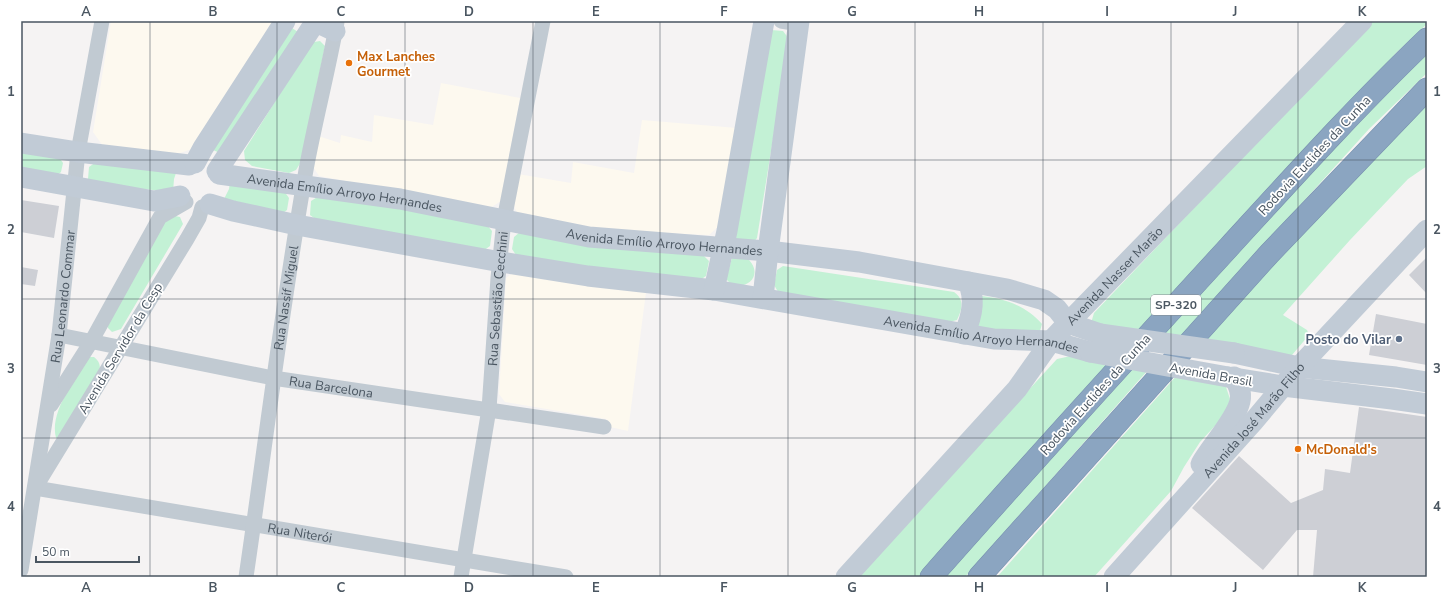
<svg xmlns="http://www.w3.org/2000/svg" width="1448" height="598" viewBox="0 0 1448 598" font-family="'Nunito Sans',sans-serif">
  <rect width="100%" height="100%" fill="#f5f3f3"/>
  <path fill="#fdf9ef" d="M 111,21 L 274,21 L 192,149 L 174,155 L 103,146 L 93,132 Z
    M 441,83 L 520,98 L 501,201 L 490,208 L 319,176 L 312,165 L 318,136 L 340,143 L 341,135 L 372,142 L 374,115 L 433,125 Z
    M 642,120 L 737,128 L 720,225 L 709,235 L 588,230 L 518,215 L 512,202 L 518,174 L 571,183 L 573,162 L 634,173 Z
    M 514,272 L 646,292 L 628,431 L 610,427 L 609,422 L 606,419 L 505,402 L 499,394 L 506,278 Z"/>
  <path fill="#c3f1d5" d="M 1372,21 L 1427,21 L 1427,24 L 1397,52 L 1143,331 L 1091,323 L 1094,313 Z
    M 292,28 L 298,32 L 222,154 L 213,150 Z
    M 771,30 L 783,31 L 789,39 L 757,238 L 752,244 L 738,241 L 733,233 Z
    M 320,41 L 325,46 L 301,162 L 296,170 L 289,173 L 252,166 L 245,160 L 244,151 L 310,46 L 314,42 Z
    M 1427,47 L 1427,73 L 1369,129 L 1181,337 L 1159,333 Z
    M 1427,103 L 1427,166 L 1408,179 L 1350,240 L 1283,315 L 1307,330 L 1309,335 L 1292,355 L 1284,357 L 1204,341 L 1277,260 Z
    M 21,151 L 59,157 L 63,163 L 61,172 L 55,177 L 21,171 Z
    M 96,162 L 176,173 L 174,179 L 173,192 L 93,184 L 88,179 L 89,167 Z
    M 230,182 L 284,191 L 289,198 L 287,210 L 280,215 L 222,203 L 229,189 Z
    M 319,196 L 400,206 L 486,224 L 492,231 L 490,246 L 483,251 L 318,221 L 310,215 L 311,201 Z
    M 175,216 L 180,217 L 183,224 L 121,329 L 112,332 L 108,328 L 107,322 L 166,220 Z
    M 520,232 L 702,254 L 709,261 L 706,276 L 697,282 L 518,258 L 512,249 L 514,237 Z
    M 732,258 L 747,258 C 768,277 740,296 726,279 Z
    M 783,266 L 954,292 C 965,300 962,309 957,320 L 949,322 L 780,295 L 774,285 L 777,270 Z
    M 979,296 C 1002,297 1027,306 1042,324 L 1040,331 L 1035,335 L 977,327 Z
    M 1071,356 L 1112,363 L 923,577 L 857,577 L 1057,359 Z
    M 89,357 L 94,357 C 99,361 100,364 100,370 L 61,437 L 56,438 C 49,412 76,378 89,357 Z
    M 1126,365 L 1148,370 L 965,577 L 939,577 Z
    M 1178,374 L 1226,387 L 1230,399 L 1225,415 L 1200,442 L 1184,467 L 1171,491 L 1094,577 L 997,577 Z"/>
  <path fill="#cdcfd5" d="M 21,200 L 59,206 L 54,238 L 21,232 Z
    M 1427,257 L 1427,294 L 1409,275 Z
    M 21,267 L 38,270 L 35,286 L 21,284 Z
    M 1376,314 L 1427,324 L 1427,365 L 1369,355 Z
    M 1359,407 L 1427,417 L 1427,577 L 1313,577 L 1317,530 L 1297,530 L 1263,570 L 1192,508 L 1239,456 L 1291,503 L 1323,490 L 1325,469 L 1350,473 Z"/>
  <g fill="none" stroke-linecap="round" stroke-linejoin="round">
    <defs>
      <path id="highway" d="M 931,577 C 1029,466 1129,356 1229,247 C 1294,176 1358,105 1427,39
        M 979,577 L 1269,254 L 1427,89"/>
    </defs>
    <use href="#highway" stroke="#7690ad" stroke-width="23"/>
    <g stroke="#c1cad2" stroke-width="15">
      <path d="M 781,21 L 799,24"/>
      <path id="s1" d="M 202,207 L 199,218 L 187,239 L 35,488 L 566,577"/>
      <path id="s2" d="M 59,335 L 273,378 L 604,427"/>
      <path d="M 51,405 L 91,342 L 160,217 L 186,202"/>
      <path id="s3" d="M 21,570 L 59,335 L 78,152 L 102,21"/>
      <path id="s4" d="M 246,577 C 266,441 282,305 306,170 C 315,121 328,72 337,22"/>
      <path id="s5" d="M 461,577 L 489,409 L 498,278 L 504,220 L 543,21"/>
    </g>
    <g stroke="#c1cbd6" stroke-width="21">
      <path d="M 314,21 L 335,31"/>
      <path d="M 21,143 L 78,152 L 189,165"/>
      <path d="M 195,163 L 203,148 L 285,21"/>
      <path d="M 217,171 L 316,21"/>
      <path id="s6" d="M 219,174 L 400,199 L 589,237 L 768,251 L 859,262 L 1007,289 L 1044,300 L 1057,309 L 1068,323 L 1100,334"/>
      <path d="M 21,177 L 154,201 L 180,196"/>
      <path id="s7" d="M 210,204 L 233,211 L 297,225 L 501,262 L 588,276 L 714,290 L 994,339 L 1051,341 L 1090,352"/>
      <path d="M 714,290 L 727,231 L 764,21"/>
      <path d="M 763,298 L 768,251 L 799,21"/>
      <path d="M 964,334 C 972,317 976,299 968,282"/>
      <path d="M 1234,353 L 1299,367 L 1396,377 L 1427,382"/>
      <path d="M 1228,377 L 1283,386 L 1392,399 L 1427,404"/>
      <path d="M 1201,464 C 1211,446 1236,420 1240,401 C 1242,392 1238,384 1234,377"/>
      <path id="s8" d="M 846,577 L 1017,389 L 1051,341 L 1068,323 L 1362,21"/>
      <path id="s9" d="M 1114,577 L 1253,422 L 1299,367 L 1427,230"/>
    </g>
    <use href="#highway" stroke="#8ba5c1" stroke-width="22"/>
    <path stroke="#c1cbd6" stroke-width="21" d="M 1100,334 L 1234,353
      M 1090,352 L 1228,377"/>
  </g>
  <path fill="none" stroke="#4a5661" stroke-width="1" stroke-opacity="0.55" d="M 150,21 L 150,577M 277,21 L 277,577M 405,21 L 405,577M 533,21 L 533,577M 660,21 L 660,577M 788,21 L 788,577M 915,21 L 915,577M 1043,21 L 1043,577M 1171,21 L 1171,577M 1298,21 L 1298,577M 21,160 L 1427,160M 21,299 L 1427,299M 21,438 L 1427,438"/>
  <g fill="#e8710a" stroke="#fff" stroke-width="1.5">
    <circle cx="349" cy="63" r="4"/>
    <circle cx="1298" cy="449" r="4"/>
  </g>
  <circle fill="#5c6f8a" stroke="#fff" stroke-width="1.5" cx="1399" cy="339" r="4"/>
  <g text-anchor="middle" stroke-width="3.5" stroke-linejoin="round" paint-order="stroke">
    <rect fill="#fff" stroke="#808990" stroke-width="1" x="1151" y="295" width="50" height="20" rx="3"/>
    <g font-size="12" font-weight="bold" fill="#4a5661">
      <text x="1176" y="309">SP-320</text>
    </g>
    <g font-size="13" font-weight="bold" fill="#c56008" stroke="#fff" text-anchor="start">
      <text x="357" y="61">Max Lanches<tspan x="357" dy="15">Gourmet</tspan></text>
      <text x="1306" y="454">McDonald's</text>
    </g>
    <g font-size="13" fill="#4a5661" stroke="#fff">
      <text transform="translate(1314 155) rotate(-47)" y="5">Rodovia Euclides da Cunha</text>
      <text dy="5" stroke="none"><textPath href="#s6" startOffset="127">Avenida Emílio Arroyo Hernandes</textPath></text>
      <text dy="5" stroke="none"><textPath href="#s6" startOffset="451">Avenida Emílio Arroyo Hernandes</textPath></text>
      <text dy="5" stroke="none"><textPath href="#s8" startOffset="404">Avenida Nasser Marão</textPath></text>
      <text dy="5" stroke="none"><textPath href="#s3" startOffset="277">Rua Leonardo Commar</textPath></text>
      <text dy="5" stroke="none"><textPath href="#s4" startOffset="282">Rua Nassif Miguel</textPath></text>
      <text dy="5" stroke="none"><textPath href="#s5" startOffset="281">Rua Sebastião Cecchini</textPath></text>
      <text dy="5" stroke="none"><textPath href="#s7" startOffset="783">Avenida Emílio Arroyo Hernandes</textPath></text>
      <text transform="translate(120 348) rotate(-59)" y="5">Avenida Servidor da Cesp</text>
      <text transform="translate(1211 374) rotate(10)" y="5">Avenida Brasil</text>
      <text dy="5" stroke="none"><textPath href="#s2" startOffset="277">Rua Barcelona</textPath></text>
      <text transform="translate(1095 394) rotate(-48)" y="5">Rodovia Euclides da Cunha</text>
      <text dy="5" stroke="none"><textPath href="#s9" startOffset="210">Avenida José Marão Filho</textPath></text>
      <text dy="5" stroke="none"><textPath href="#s1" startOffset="596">Rua Niterói</textPath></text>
    </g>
    <g font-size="13" font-weight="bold" fill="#4e5e75" stroke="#fff" text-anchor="end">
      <text x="1391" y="344">Posto do Vilar</text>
    </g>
  </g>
  <rect width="1448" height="598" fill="none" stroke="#ffffff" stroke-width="44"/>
  <path d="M36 556v6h103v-6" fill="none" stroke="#4a5661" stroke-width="2"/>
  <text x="42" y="556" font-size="12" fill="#4a5661" stroke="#ffffff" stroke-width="3" paint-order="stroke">50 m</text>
  <rect x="22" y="22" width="1404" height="554" fill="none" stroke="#4a5661" stroke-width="1.5"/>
  <g font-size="13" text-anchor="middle" font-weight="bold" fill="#4a5661">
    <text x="86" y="16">A</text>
    <text x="213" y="16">B</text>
    <text x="341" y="16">C</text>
    <text x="469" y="16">D</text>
    <text x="596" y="16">E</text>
    <text x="724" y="16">F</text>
    <text x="852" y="16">G</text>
    <text x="979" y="16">H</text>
    <text x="1107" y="16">I</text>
    <text x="1235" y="16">J</text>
    <text x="1362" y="16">K</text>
    <text x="11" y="96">1</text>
    <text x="1437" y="96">1</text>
    <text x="11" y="234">2</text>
    <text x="1437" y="234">2</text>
    <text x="11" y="373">3</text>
    <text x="1437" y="373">3</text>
    <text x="11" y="511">4</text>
    <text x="1437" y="511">4</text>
    <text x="86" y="592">A</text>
    <text x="213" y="592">B</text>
    <text x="341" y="592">C</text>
    <text x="469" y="592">D</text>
    <text x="596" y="592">E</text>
    <text x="724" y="592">F</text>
    <text x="852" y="592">G</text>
    <text x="979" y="592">H</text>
    <text x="1107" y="592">I</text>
    <text x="1235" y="592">J</text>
    <text x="1362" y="592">K</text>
  </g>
</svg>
